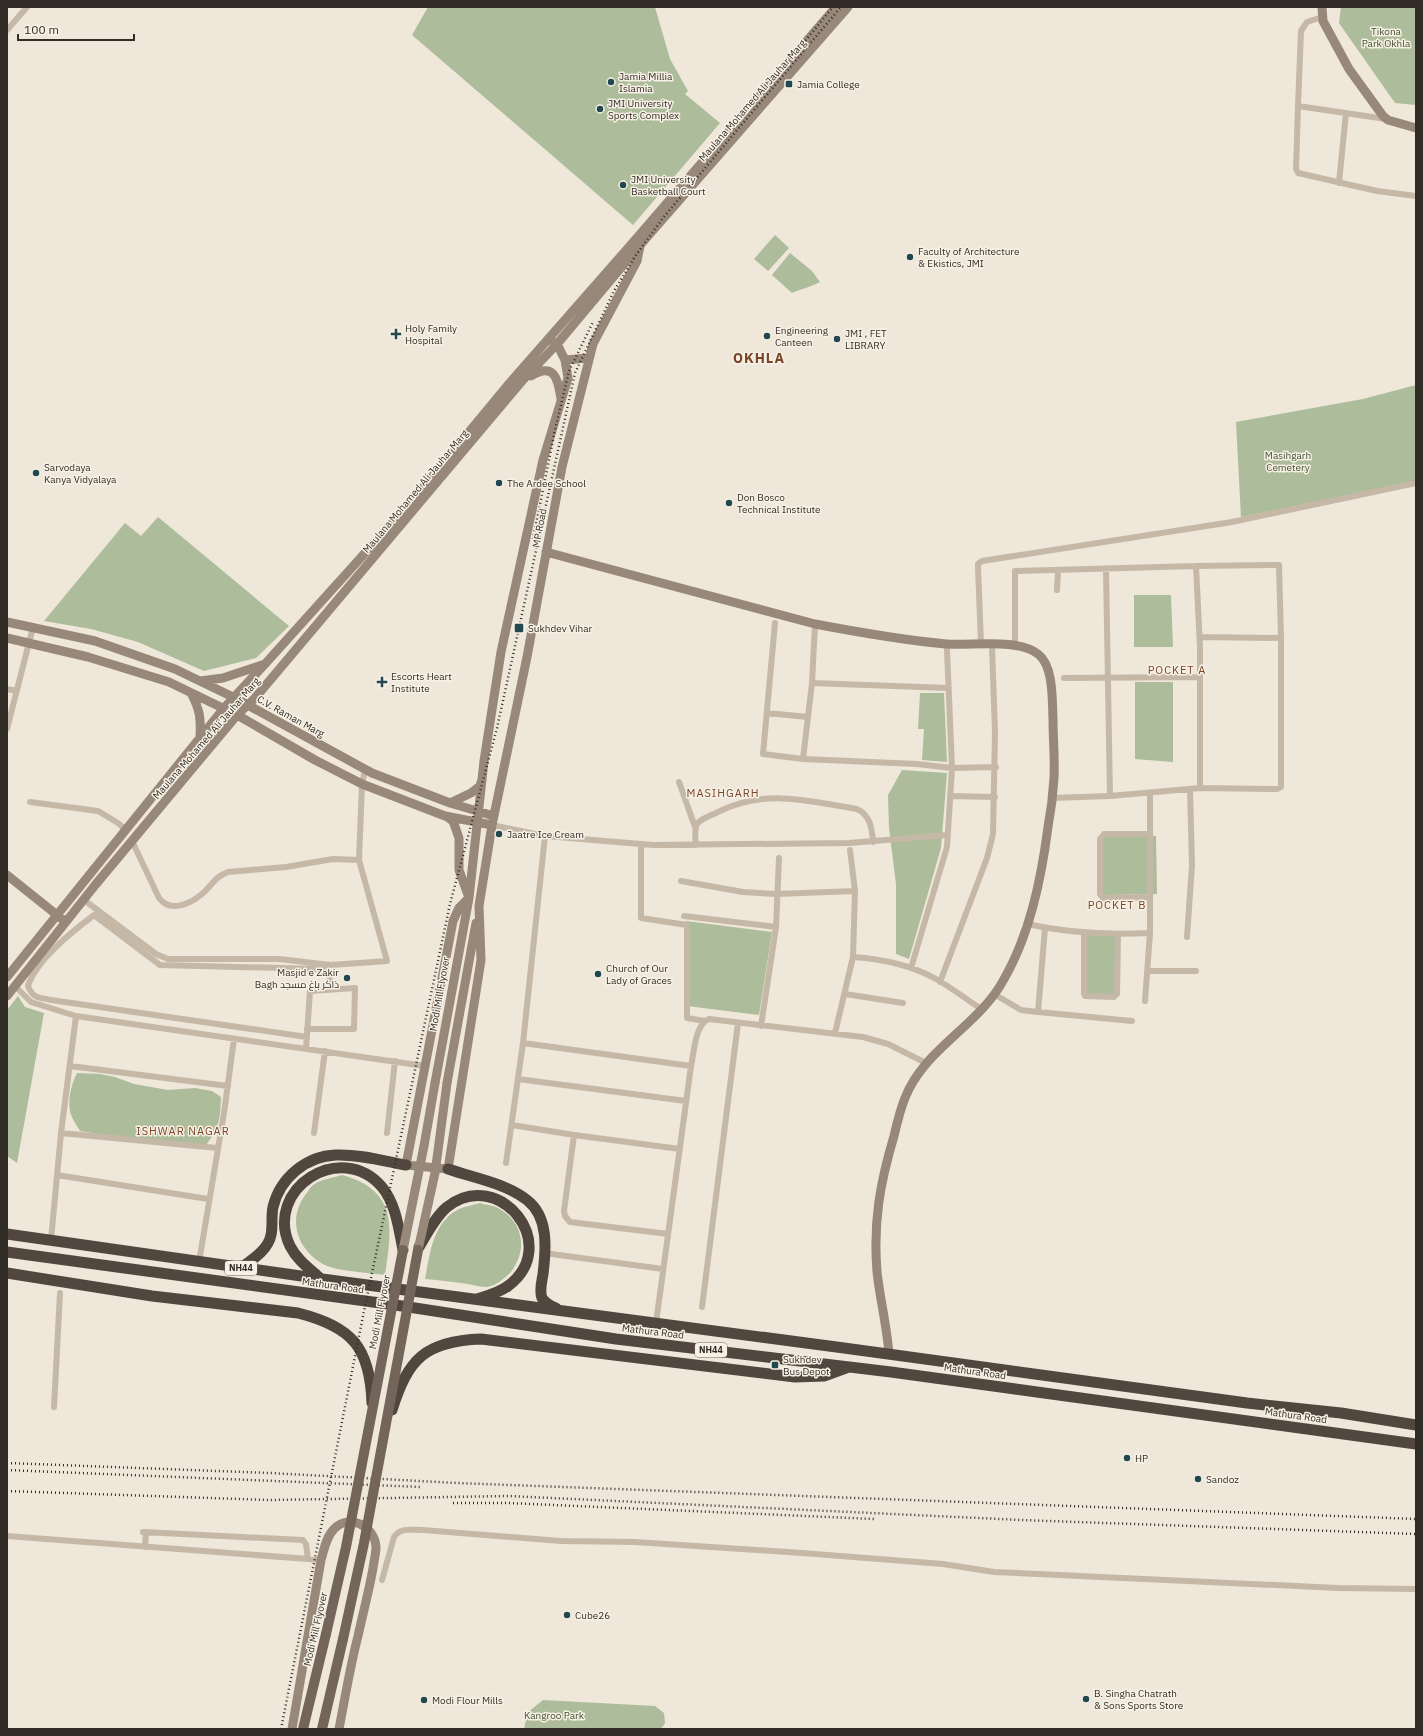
<svg xmlns="http://www.w3.org/2000/svg" width="1423" height="1736" viewBox="0 0 1423 1736" font-family="'IBM Plex Sans',Cairo,sans-serif">
  <rect width="100%" height="100%" fill="#eee7da"/>
  <path fill="#adbc9b" d="M 428,7 L 655,7 L 670,59 L 688,91 L 685,94 L 720,123 L 633,225 L 412,35 Z
    M 1341,7 L 1416,7 L 1416,105 L 1395,103 L 1339,23 Z
    M 775,235 L 789,248 L 768,271 L 754,259 Z
    M 790,253 L 812,271 L 820,282 C 811,287 801,289 792,293 L 772,275 Z
    M 1416,385 L 1416,482 L 1241,517 L 1236,422 L 1363,399 Z
    M 158,517 L 289,626 L 256,658 L 204,671 L 138,642 L 91,629 L 44,621 L 125,523 L 141,536 Z
    M 1134,595 L 1171,595 L 1173,647 L 1134,647 Z
    M 1135,682 L 1173,682 L 1173,762 L 1135,759 Z
    M 920,693 L 944,693 L 947,762 L 922,760 L 924,729 L 918,729 Z
    M 902,770 L 947,773 L 941,848 L 909,959 L 896,954 L 896,884 L 889,828 L 888,795 Z
    M 1103,836 L 1156,836 L 1157,894 L 1103,895 Z
    M 686,921 L 772,932 L 759,1015 L 687,1006 Z
    M 1086,930 L 1117,932 L 1115,994 L 1085,995 Z
    M 18,996 L 25,1007 L 44,1013 L 17,1163 L 7,1156 L 7,1010 Z
    M 77,1073 L 100,1074 L 115,1077 L 134,1084 L 168,1090 L 195,1088 L 212,1091 L 221,1097 C 220,1119 220,1127 206,1145 L 125,1138 L 80,1131 C 78,1127 74,1122 72,1117 C 66,1104 71,1085 77,1073 Z
    M 342,1175 C 398,1190 392,1228 385,1275 C 371,1273 336,1271 325,1265 C 298,1251 286,1220 306,1194 C 308,1192 310,1187 313,1185 C 321,1179 333,1178 342,1175 Z
    M 480,1203 C 486,1205 493,1205 498,1208 C 524,1222 528,1251 510,1273 C 504,1279 495,1286 487,1287 C 481,1287 474,1285 468,1284 C 454,1282 440,1280 425,1279 C 430,1253 433,1222 459,1209 C 466,1206 474,1205 480,1203 Z
    M 543,1700 L 655,1706 L 664,1713 L 665,1723 L 661,1729 L 524,1729 L 528,1712 Z"/>
  <g fill="none" stroke-linecap="round" stroke-linejoin="round">
    <path stroke="#c5b8a7" stroke-width="6" d="M 1322,17 L 1307,22 L 1301,31 L 1298,106 L 1386,119
      M 7,30 L 27,7
      M 1298,106 L 1296,169 L 1298,173 L 1377,191 L 1416,196
      M 1339,183 L 1346,113
      M 1106,569 L 1110,796
      M 1057,590 L 1058,570
      M 775,623 L 763,754 L 803,759 L 917,764 L 952,768 L 996,767
      M 981,644 L 978,567 L 978,564 L 982,561 L 1232,522 L 1416,483
      M 1015,646 L 1015,571 L 1196,566
      M 1064,678 L 1200,677
      M 812,683 L 948,688
      M 7,689 L 17,691
      M 767,713 L 808,717
      M 7,729 L 33,627
      M 803,759 L 812,683 L 815,624
      M 679,782 L 695,827
      M 1200,788 L 1200,647 L 1196,566 L 1279,565 L 1281,638
      M 950,796 L 995,797
      M 1052,798 L 1110,796 L 1200,788 L 1277,789 L 1281,787 L 1281,638 L 1200,637
      M 30,802 L 98,811 L 118,823 L 126,830
      M 492,825 L 545,836 L 653,845 L 849,843 L 947,835
      M 1150,834 L 1104,834 L 1100,839 L 1100,894 L 1103,898 L 1150,897
      M 132,841 L 159,898 C 170,913 190,904 202,894 C 208,889 213,881 220,876 C 222,875 225,873 228,872 L 286,867 L 333,859 L 359,860
      M 641,844 L 641,918 L 687,925 L 687,1018 L 705,1021
      M 696,845 C 693,820 697,822 718,812 C 767,788 806,801 857,809 C 870,815 872,828 873,842
      M 681,881 L 743,892 L 776,894 L 855,891
      M 84,900 L 156,954 L 168,959 L 279,959 L 331,965 L 387,961 L 359,860 L 362,784 L 365,770
      M 684,916 L 776,927
      M 1027,924 C 1067,933 1109,935 1150,933
      M 1045,928 L 1038,1012 L 1132,1021
      M 1084,932 L 1084,994 L 1085,996 L 1114,997 L 1117,994 L 1118,934
      M 1187,937 L 1192,865 L 1190,789
      M 853,957 C 882,959 911,965 936,979 C 952,988 967,1000 983,1010
      M 911,968 L 947,847 L 952,768 L 947,650
      M 1148,971 L 1196,971
      M 940,982 L 987,858 L 993,834 L 995,733 L 992,645
      M 15,986 L 31,1002 L 76,1016 L 425,1066
      M 845,994 L 903,1003
      M 994,994 L 1021,1010 L 1038,1012
      M 1145,1001 L 1150,933 L 1150,793
      M 761,1026 L 776,927 L 779,858
      M 835,1033 L 853,957 L 855,891 L 850,850
      M 307,1037 L 51,1000 C 39,997 33,999 28,986 C 36,960 73,931 94,915 L 160,965 L 320,969 L 329,973 L 331,988
      M 523,1043 L 691,1066
      M 306,1049 L 310,991 L 355,988 L 354,1029 L 307,1029
      M 70,1066 L 228,1086
      M 518,1079 L 686,1101
      M 512,1125 L 574,1135 L 680,1149
      M 61,1133 L 217,1148
      M 314,1133 L 325,1051
      M 387,1133 L 395,1061
      M 574,1135 L 564,1211 L 565,1216 L 570,1222 L 668,1234
      M 506,1163 L 523,1043 L 545,836
      M 57,1175 L 208,1199
      M 51,1240 L 61,1133 L 76,1016
      M 544,1253 L 663,1269
      M 199,1262 L 224,1113 L 234,1039
      M 702,1307 L 738,1023
      M 656,1323 L 691,1066 C 694,1053 695,1024 709,1019 L 863,1037 L 888,1044 L 926,1063
      M 54,1407 L 60,1293
      M 143,1532 L 303,1540 L 306,1544 L 308,1559
      M 7,1536 L 321,1560
      M 145,1547 L 146,1532
      M 382,1580 L 394,1537 C 401,1527 412,1530 423,1530 L 561,1541 L 635,1542 L 802,1553 L 943,1564 L 994,1572 L 1338,1588 L 1416,1589"/>
    <path stroke="#988879" stroke-width="9" d="M 1322,7 L 1323,21 L 1349,69 L 1383,116 L 1388,120 L 1416,128
      M 565,360 L 588,358
      M 531,376 C 554,362 558,378 561,399
      M 546,552 L 815,624 C 857,632 903,640 946,644 C 972,646 1017,638 1038,654 C 1054,666 1052,701 1053,719 C 1053,739 1055,759 1054,778 C 1053,795 1051,811 1048,827 C 1041,881 1029,939 1000,986 C 974,1028 923,1051 905,1098 C 900,1110 897,1123 894,1136 C 880,1183 873,1222 877,1272 C 880,1299 887,1327 889,1354
      M 7,622 L 95,641 L 175,669 L 235,698 L 372,773 L 450,803 L 494,816
      M 7,638 L 88,657 L 169,682 L 239,716 L 315,760 L 362,784 L 445,816 L 492,825
      M 200,681 L 223,678 L 262,665
      M 191,693 C 200,710 201,718 200,738
      M 450,803 L 471,793 L 480,786 L 481,782
      M 446,816 L 453,821 L 459,838 L 459,870 L 468,895
      M 7,875 L 62,919
      M 469,898 L 459,908 L 453,921 L 406,1165 L 448,1169 L 481,960 L 479,906 L 492,825 L 527,657 L 562,467 L 593,344 L 637,261 L 640,246
      M 7,977 L 224,708 L 265,664 L 411,502 L 507,386 L 636,239 L 836,7
      M 7,996 L 96,884 L 237,715 L 255,698 L 522,381 L 557,344 L 640,245 L 848,7
      M 435,1083 L 469,898 L 484,761 L 501,652 L 543,460 L 568,378 L 565,360 L 557,344 L 553,342
      M 447,1083 L 476,923
      M 292,1729 L 321,1560 C 324,1550 326,1537 334,1529 C 349,1513 375,1526 376,1547 C 376,1553 374,1561 373,1568 C 369,1591 363,1613 358,1636 C 350,1667 345,1698 339,1729"/>
    <path stroke="#736559" stroke-width="10" d="M 303,1729 L 326,1634
      M 322,1729 L 343,1639"/>
    <path stroke="#52473f" stroke-width="11" d="M 448,1169 C 474,1178 505,1183 527,1200 C 549,1217 546,1249 543,1274 C 542,1281 539,1291 542,1298 C 545,1303 551,1306 556,1308
      M 7,1234 L 322,1279 L 844,1348 L 1247,1403 L 1341,1413 L 1416,1425
      M 419,1247 C 427,1234 435,1217 447,1207 C 499,1166 563,1245 508,1286 C 499,1293 487,1296 477,1299
      M 7,1252 L 402,1306 L 616,1339 L 891,1372 L 1416,1444
      M 241,1268 C 253,1259 268,1250 271,1235 C 273,1226 271,1216 273,1207 C 280,1178 306,1156 336,1155 C 359,1154 384,1161 406,1165
      M 7,1273 L 152,1296 L 298,1313 C 352,1327 370,1347 372,1403
      M 321,1279 C 310,1269 297,1260 290,1246 C 263,1189 341,1139 382,1187 C 396,1204 399,1230 403,1250
      M 392,1410 C 408,1359 425,1341 481,1339 L 795,1377 L 824,1376 L 846,1368"/>
    <path stroke="#322c27" stroke-width="2.5" stroke-dasharray="1 3" stroke-linecap="butt" d="M 795,53 L 833,7
      M 533,539 L 555,430 L 569,371 L 593,322
      M 7,1463 L 270,1473 L 457,1483 L 1416,1519
      M 7,1470 L 421,1487
      M 7,1491 L 269,1500 L 509,1496 L 1021,1520 L 1416,1534
      M 453,1503 L 508,1503 L 874,1519
      M 281,1729 L 364,1311 L 450,904 L 497,728 L 575,373 L 614,291 L 636,255 L 663,218 L 841,7"/>
    <path stroke="#988879" stroke-width="9" d="M 403,1250 L 424,1146 L 435,1083
      M 418,1250 L 435,1173 L 447,1083"/>
    <path stroke="#736559" stroke-width="10" d="M 326,1634 L 346,1547 L 403,1250
      M 343,1639 L 364,1543 L 418,1250"/>
  </g>
  <g fill="#21474f" stroke="#f7f1e5" stroke-width="1.5">
    <circle cx="611" cy="82" r="4"/>
    <rect x="785" y="80" width="8" height="8" rx="2"/>
    <circle cx="600" cy="109" r="4"/>
    <circle cx="623" cy="185" r="4"/>
    <circle cx="910" cy="257" r="4"/>
    <path d="M394 328h4v4h4v4h-4v4h-4v-4h-4v-4h4z"/>
    <circle cx="767" cy="336" r="4"/>
    <circle cx="837" cy="339" r="4"/>
    <circle cx="36" cy="473" r="4"/>
    <circle cx="499" cy="483" r="4"/>
    <circle cx="729" cy="503" r="4"/>
    <rect x="514" y="623" width="10" height="10" rx="2"/>
    <path d="M380 676h4v4h4v4h-4v4h-4v-4h-4v-4h4z"/>
    <circle cx="499" cy="834" r="4"/>
    <circle cx="598" cy="974" r="4"/>
    <circle cx="347" cy="978" r="4"/>
    <rect x="771" y="1361" width="8" height="8" rx="2"/>
    <circle cx="1127" cy="1458" r="4"/>
    <circle cx="1198" cy="1479" r="4"/>
    <circle cx="567" cy="1615" r="4"/>
    <circle cx="1086" cy="1699" r="4"/>
    <circle cx="424" cy="1700" r="4"/>
  </g>
  <g text-anchor="middle" stroke-width="3" stroke-linejoin="round" paint-order="stroke">
    <g fill="#f7f1e5" stroke="#6d6760" stroke-width="1">
      <rect x="225" y="1261" width="32" height="14" rx="3"/>
      <rect x="695" y="1343" width="32" height="14" rx="3"/>
    </g>
    <g font-size="9" font-weight="bold" fill="#322c27">
      <text x="241" y="1271">NH44</text>
      <text x="711" y="1353">NH44</text>
    </g>
    <g font-size="10" fill="#3e4e2d" stroke="#f7f1e5">
      <text x="1386" y="35">Tikona<tspan x="1386" dy="12">Park Okhla</tspan></text>
      <text x="1288" y="459">Masihgarh<tspan x="1288" dy="12">Cemetery</tspan></text>
      <text x="554" y="1719">Kangroo Park</text>
    </g>
    <g font-size="10" fill="#322c27" stroke="#f7f1e5" text-anchor="start">
      <text x="619" y="80">Jamia Millia<tspan x="619" dy="12">Islamia</tspan></text>
      <text x="797" y="88">Jamia College</text>
      <text x="608" y="107">JMI University<tspan x="608" dy="12">Sports Complex</tspan></text>
      <text x="631" y="183">JMI University<tspan x="631" dy="12">Basketball Court</tspan></text>
      <text x="918" y="255">Faculty of Architecture<tspan x="918" dy="12">&amp; Ekistics, JMI</tspan></text>
      <text x="405" y="332">Holy Family<tspan x="405" dy="12">Hospital</tspan></text>
      <text x="775" y="334">Engineering<tspan x="775" dy="12">Canteen</tspan></text>
      <text x="845" y="337">JMI , FET<tspan x="845" dy="12">LIBRARY</tspan></text>
      <text x="44" y="471">Sarvodaya<tspan x="44" dy="12">Kanya Vidyalaya</tspan></text>
      <text x="507" y="487">The Ardee School</text>
      <text x="737" y="501">Don Bosco<tspan x="737" dy="12">Technical Institute</tspan></text>
      <text x="528" y="632">Sukhdev Vihar</text>
      <text x="391" y="680">Escorts Heart<tspan x="391" dy="12">Institute</tspan></text>
      <text x="507" y="838">Jaatre Ice Cream</text>
      <text x="606" y="972">Church of Our<tspan x="606" dy="12">Lady of Graces</tspan></text>
      <text x="339" y="976" text-anchor="end">Masjid e Zakir<tspan x="339" dy="12">Bagh ذاکر باغ مسجد</tspan></text>
      <text x="783" y="1363">Sukhdev<tspan x="783" dy="12">Bus Depot</tspan></text>
      <text x="1135" y="1462">HP</text>
      <text x="1206" y="1483">Sandoz</text>
      <text x="575" y="1619">Cube26</text>
      <text x="1094" y="1697">B. Singha Chatrath<tspan x="1094" dy="12">&amp; Sons Sports Store</tspan></text>
      <text x="432" y="1704">Modi Flour Mills</text>
    </g>
    <g font-size="10" fill="#322c27" stroke="#f7f1e5">
      <text transform="translate(752 100) rotate(-49)" y="4">Maulana Mohamed Ali Jauhar Marg</text>
      <text transform="translate(415 491) rotate(-50)" y="4">Maulana Mohamed Ali Jauhar Marg</text>
      <text transform="translate(539 528) rotate(-79)" y="4">MP Road</text>
      <text transform="translate(291 716) rotate(29)" y="4">C.V. Raman Marg</text>
      <text transform="translate(206 738) rotate(-49)" y="4">Maulana Mohamed Ali Jauhar Marg</text>
      <text transform="translate(439 994) rotate(-80)" y="4">Modi Mill Flyover</text>
      <text transform="translate(333 1285) rotate(8)" y="4">Mathura Road</text>
      <text transform="translate(379 1312) rotate(-79)" y="4">Modi Mill Flyover</text>
      <text transform="translate(653 1331) rotate(7)" y="4">Mathura Road</text>
      <text transform="translate(975 1371) rotate(8)" y="4">Mathura Road</text>
      <text transform="translate(1296 1415) rotate(8)" y="4">Mathura Road</text>
      <text transform="translate(315 1629) rotate(-77)" y="4">Modi Mill Flyover</text>
    </g>
    <g font-size="11" letter-spacing="1" fill="#794428" stroke="#f7f1e5">
      <text x="1177" y="674">POCKET A</text>
      <text x="723" y="797">MASIHGARH</text>
      <text x="1117" y="909">POCKET B</text>
      <text x="183" y="1135">ISHWAR NAGAR</text>
    </g>
    <g font-size="14" font-weight="bold" letter-spacing="1" fill="#794428" stroke="#f7f1e5">
      <text x="759" y="363">OKHLA</text>
    </g>
  </g>
  <rect width="1423" height="1736" fill="none" stroke="#322c27" stroke-width="16"/>
  <path d="M18 34v6h116v-6" fill="none" stroke="#322c27" stroke-width="2"/>
  <text x="24" y="34" font-size="12" fill="#322c27" stroke="#f7f1e5" stroke-width="3" paint-order="stroke">100 m</text>
</svg>
